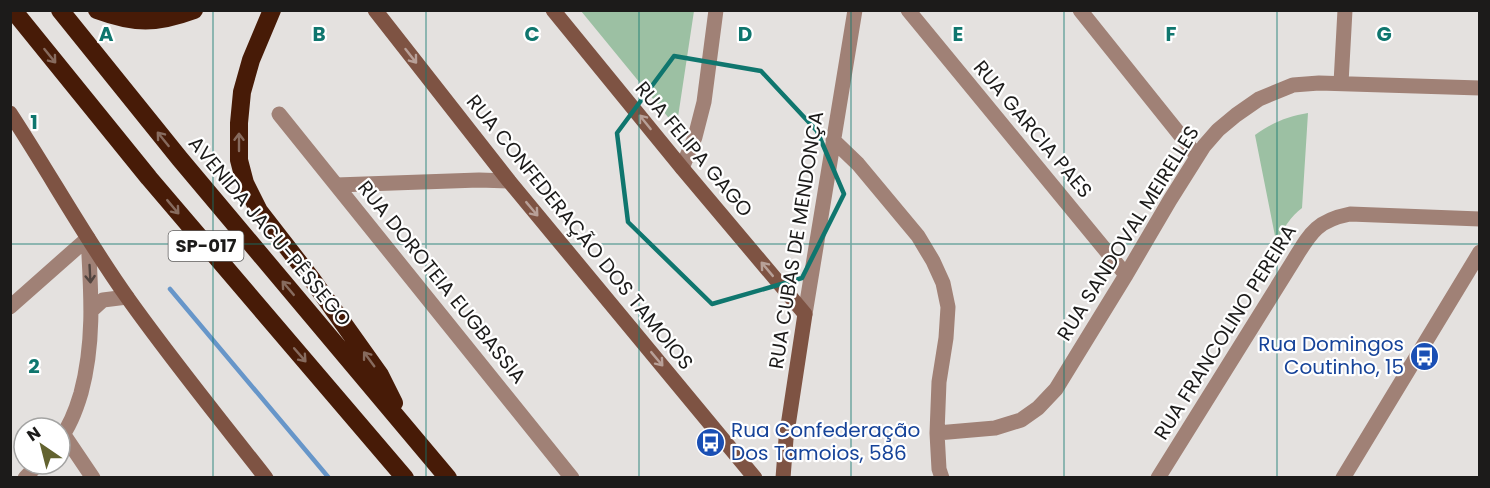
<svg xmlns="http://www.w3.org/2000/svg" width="1490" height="488" viewBox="0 0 1490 488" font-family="Poppins,sans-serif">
  <rect width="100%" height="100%" fill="#e4e1df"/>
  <path fill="#9cc0a3" d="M 581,11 L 694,11 L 678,117 L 676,122 L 672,122 Z
    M 1308,113 L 1302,208 C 1291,216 1284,228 1276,241 L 1255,135 C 1272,123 1288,116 1308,113 Z"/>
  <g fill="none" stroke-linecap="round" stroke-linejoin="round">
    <path stroke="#6796c9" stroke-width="4.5" d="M 170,289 L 329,478"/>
    <path stroke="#a08176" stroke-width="15" d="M 908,10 L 1126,275
      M 1080,10 L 1197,156
      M 1341,83 L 1345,10
      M 279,114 L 572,478
      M 833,140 L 858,164 L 918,236 L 933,261 L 943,283 L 948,307 L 946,338 L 939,382 L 937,433 L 939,469 L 942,478
      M 682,168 L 695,137 L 704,102 L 716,10
      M 336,185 L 479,180 L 509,181
      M 10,307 L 88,238
      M 92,310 L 103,300 L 127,297
      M 805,314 L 855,10
      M 937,433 L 995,428 L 1021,420 L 1038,408 L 1056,389 L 1126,275 L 1170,200 L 1204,146 L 1218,130 L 1236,115 L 1259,99 L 1293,85 L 1319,83 L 1480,88
      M 64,435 L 93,478
      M 60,439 C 70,426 76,410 81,393 C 95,341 91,291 88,238
      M 25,478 L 38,464
      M 1158,478 L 1292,263 C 1310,234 1315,221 1350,214 L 1480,219
      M 1343,478 L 1480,252"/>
    <path stroke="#7e5343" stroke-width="15" d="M 375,10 L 509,181 L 755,478
      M 553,10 L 682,168 L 805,314 L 786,439 L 783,478
      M 10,113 C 50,174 85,238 127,297 C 171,359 219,418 266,478"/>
    <path stroke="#471b07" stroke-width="18" d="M 13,10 L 149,178 L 405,478
      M 60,10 L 180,159 L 448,478
      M 97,10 C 135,24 156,24 194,10
      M 272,10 L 251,60 L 242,92 L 239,123 L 239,160 L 245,183 L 259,211 L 311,278 L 380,375 L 394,403"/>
  </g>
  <defs><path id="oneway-shaft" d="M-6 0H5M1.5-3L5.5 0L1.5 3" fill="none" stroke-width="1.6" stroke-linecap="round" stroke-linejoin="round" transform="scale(1.5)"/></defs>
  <g stroke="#876b5e">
    <use href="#oneway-shaft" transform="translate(50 56) rotate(51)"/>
    <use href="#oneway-shaft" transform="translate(163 139) rotate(-129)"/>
    <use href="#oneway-shaft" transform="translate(239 142) rotate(-90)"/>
    <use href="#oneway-shaft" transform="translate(173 207) rotate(50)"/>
    <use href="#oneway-shaft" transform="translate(288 288) rotate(-130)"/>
    <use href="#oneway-shaft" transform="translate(300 355) rotate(49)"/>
    <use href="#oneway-shaft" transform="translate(369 359) rotate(-126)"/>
  </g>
  <g stroke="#b8a098">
    <use href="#oneway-shaft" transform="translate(411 56) rotate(52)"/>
    <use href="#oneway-shaft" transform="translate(645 122) rotate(-129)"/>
    <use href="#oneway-shaft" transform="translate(532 209) rotate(50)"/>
    <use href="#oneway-shaft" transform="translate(767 269) rotate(-130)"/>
    <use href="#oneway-shaft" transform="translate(657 359) rotate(50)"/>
  </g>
  <use stroke="#51443f" href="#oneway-shaft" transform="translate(90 274) rotate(87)"/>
  <path fill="none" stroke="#0f766e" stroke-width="4.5" stroke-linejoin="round" d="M 674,56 L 761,71 L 817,131 L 844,194 L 802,278 L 712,304 L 628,222 L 617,133 Z"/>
  <path fill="none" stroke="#0f766e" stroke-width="1.5" stroke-opacity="0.55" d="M 213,10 L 213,478M 426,10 L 426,478M 639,10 L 639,478M 851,10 L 851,478M 1064,10 L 1064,478M 1277,10 L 1277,478M 10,244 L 1480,244"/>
  <defs>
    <symbol id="bus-disc" viewBox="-11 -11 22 22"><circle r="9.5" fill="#1a4fb4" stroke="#fff"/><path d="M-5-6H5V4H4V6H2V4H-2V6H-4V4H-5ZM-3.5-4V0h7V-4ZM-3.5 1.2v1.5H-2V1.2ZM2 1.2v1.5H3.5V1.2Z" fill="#fff"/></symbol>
  </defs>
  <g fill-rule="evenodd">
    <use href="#bus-disc" x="1408" y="340" width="33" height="33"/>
    <use href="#bus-disc" x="694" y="426" width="33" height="33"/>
  </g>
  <g text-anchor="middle" stroke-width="4.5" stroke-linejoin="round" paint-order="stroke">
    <rect fill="#fff" stroke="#605f5f" stroke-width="1.5" x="168.5" y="231" width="75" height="30" rx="4.5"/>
    <g font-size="18" font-weight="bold" fill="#1c1b1a">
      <text x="206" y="252">SP-017</text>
    </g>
    <g font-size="20" fill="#1c1b1a" stroke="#fff">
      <text transform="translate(1033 129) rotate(50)" y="7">RUA GARCIA PAES</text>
      <text transform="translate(694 149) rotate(50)" y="7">RUA FELIPA GAGO</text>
      <text transform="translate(270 231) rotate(50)" y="7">AVENIDA JACU-PÊSSEGO</text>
      <text transform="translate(580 232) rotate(51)" y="7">RUA CONFEDERAÇÃO DOS TAMOIOS</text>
      <text transform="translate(1128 233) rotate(-58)" y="7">RUA SANDOVAL MEIRELLES</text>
      <text transform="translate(796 240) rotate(-81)" y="7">RUA CUBAS DE MENDONÇA</text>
      <text transform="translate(442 282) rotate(51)" y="7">RUA DOROTEIA EUGBASSIA</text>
      <text transform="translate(1225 332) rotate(-58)" y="7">RUA FRANCOLINO PEREIRA</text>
    </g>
    <g font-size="20" fill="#164399" stroke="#fff" text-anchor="end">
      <text x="1404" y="351">Rua Domingos<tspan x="1404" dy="23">Coutinho, 15</tspan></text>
      <text x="731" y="437" text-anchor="start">Rua Confederação<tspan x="731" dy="23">Dos Tamoios, 586</tspan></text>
    </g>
  </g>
  <g font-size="20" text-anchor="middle" font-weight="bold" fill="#0f766e" stroke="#fff" stroke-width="4.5" stroke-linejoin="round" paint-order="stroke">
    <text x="106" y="41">A</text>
    <text x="319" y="41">B</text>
    <text x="532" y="41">C</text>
    <text x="745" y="41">D</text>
    <text x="958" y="41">E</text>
    <text x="1171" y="41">F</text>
    <text x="1384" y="41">G</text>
    <text x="34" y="129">1</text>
    <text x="34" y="373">2</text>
  </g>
  <rect width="1490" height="488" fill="none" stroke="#1c1b1a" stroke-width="24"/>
  <g transform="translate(42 446) rotate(325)"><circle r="28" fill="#ffffff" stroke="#a4a4a3" stroke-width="1.5"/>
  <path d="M0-4.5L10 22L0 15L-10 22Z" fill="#636330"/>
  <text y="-9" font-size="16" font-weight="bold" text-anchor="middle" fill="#1c1b1a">N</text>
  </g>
</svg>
